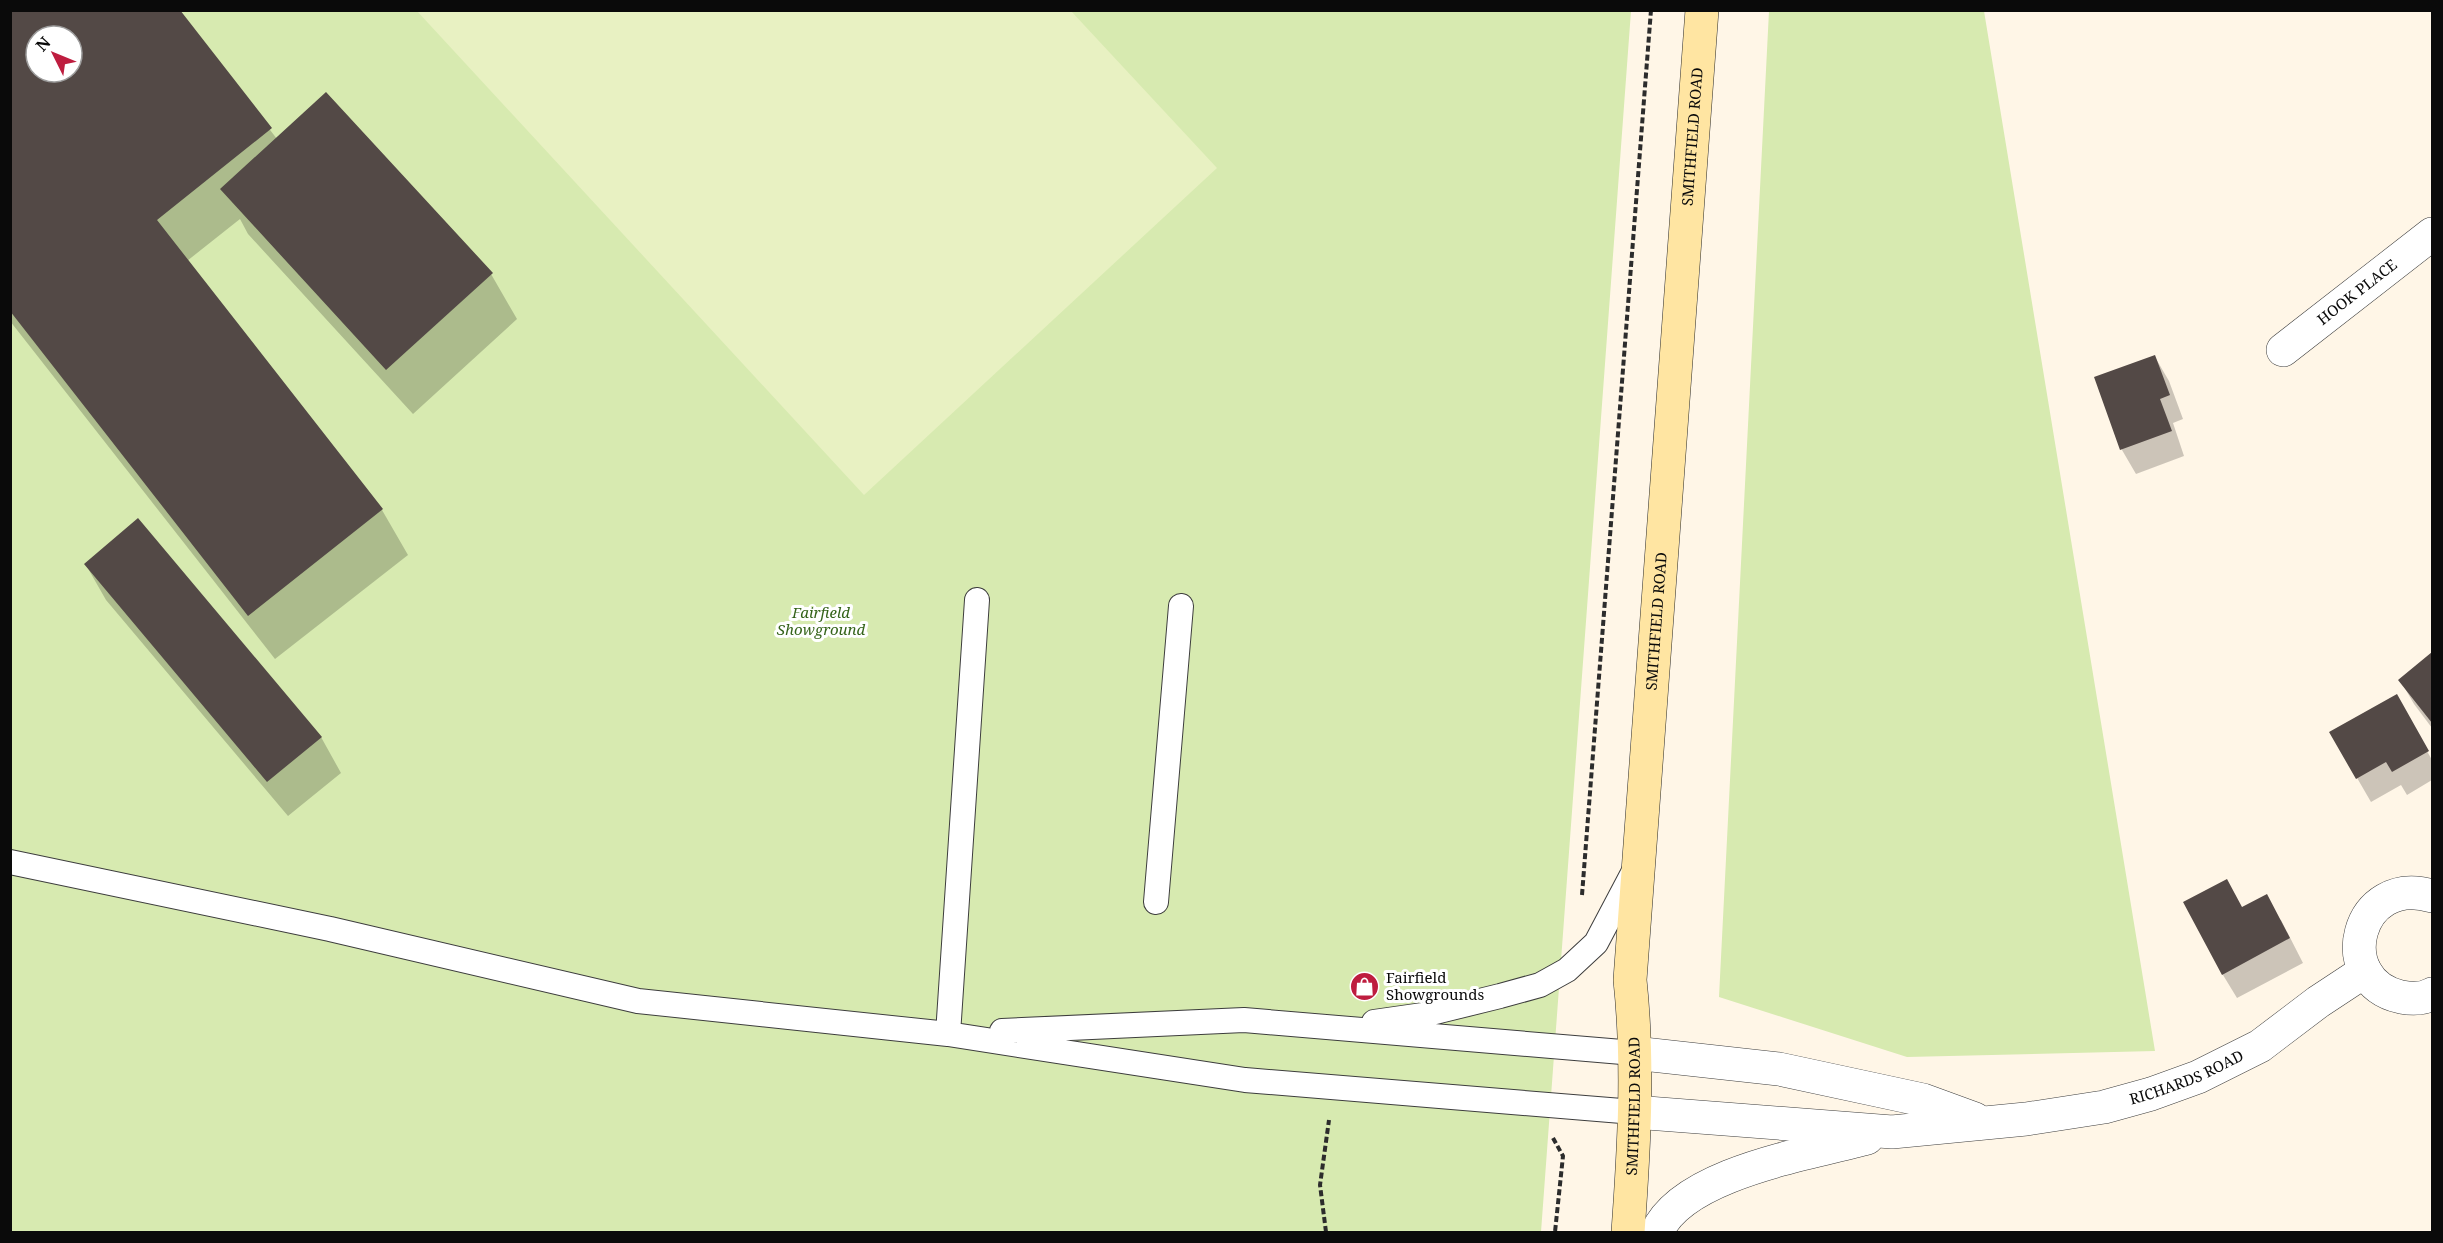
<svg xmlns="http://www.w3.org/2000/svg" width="2443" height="1243" viewBox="0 0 2443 1243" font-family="'Noto Serif',serif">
  <rect width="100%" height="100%" fill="#fff6e7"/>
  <path fill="#d7eab0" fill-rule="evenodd" d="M 10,11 L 1631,11 L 1541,1232 L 11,1232 ZM 36,36 L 72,36 L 72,72 L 36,72 Z
    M 1769,11 L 1984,11 L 2155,1051 L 1907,1057 L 1719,997 Z"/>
  <path fill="#e8f1c2" d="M 417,11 L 1071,11 L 1217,168 L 864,495 Z"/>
  <path fill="#0003" fill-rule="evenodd" d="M 10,10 L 178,10 L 277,139 L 491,274 L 517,319 L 413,414 L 248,234 L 240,219 L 187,261 L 382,510 L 408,555 L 275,659 L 10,321 ZM 36,36 L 72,36 L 72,72 L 36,72 Z
    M 2155,357 L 2169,381 L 2183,419 L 2173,423 L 2184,456 L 2136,474 L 2122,450 L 2096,378 Z
    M 86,565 L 321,737 L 341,773 L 288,816 L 106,600 Z
    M 2432,654 L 2432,728 L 2414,704 L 2400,680 Z
    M 2396,696 L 2432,760 L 2432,780 L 2407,795 L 2401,785 L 2371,802 L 2331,733 Z
    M 2243,909 L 2281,920 L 2303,963 L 2237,998 L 2223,975 Z"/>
  <path fill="#534946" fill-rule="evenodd" d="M 10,10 L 180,10 L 272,128 L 157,220 L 383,509 L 248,616 L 10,311 ZM 36,36 L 72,36 L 72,72 L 36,72 Z
    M 326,92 L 493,273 L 386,370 L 220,189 Z
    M 2155,355 L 2170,395 L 2160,399 L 2172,431 L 2120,450 L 2094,377 Z
    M 138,518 L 322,737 L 267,782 L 84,564 Z
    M 2432,652 L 2432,723 L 2398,680 Z
    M 2397,694 L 2429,751 L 2392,772 L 2386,762 L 2356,779 L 2329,732 Z
    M 2227,879 L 2242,907 L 2267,894 L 2290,938 L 2222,975 L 2183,902 Z"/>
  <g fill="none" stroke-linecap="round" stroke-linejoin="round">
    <defs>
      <path id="service" d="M 10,862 L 330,929 L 638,1001 L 948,1034 L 1245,1080 L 1634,1112
        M 1156,902 L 1181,606
        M 1374,1022 L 1423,1015 L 1500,996 L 1540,985 L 1567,970 L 1596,943 L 1634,871
        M 1002,1031 L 1244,1020 L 1634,1053
        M 948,1034 L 977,600"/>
      <g id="minor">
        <path id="s1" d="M 2283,350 L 2432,234"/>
        <path d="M 2432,896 C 2356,873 2330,981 2401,997 C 2411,999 2423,999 2432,994"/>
        <path d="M 1634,1053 L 1779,1069 L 1923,1100 L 1975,1119"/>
        <path id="s2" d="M 1634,1112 L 1892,1132 L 2026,1119 L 2104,1107 L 2151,1094 L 2198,1077 L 2260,1046 L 2318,1002 L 2365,971"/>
        <path d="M 1657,1232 C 1683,1173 1809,1154 1867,1138"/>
      </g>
      <g id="secondary">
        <path id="s3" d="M 1628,1232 C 1634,1149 1639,1064 1630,980 L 1702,10"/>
      </g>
    </defs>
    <use href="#service" stroke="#3d3d3d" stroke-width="26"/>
    <use href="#minor" stroke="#3d3d3d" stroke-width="34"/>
    <use href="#secondary" stroke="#2c2c2c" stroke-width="34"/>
    <path stroke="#2c2c2c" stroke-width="4" stroke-dasharray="6 3" stroke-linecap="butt" d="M 1582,895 L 1651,10
      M 1553,1138 L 1563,1156 L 1555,1232
      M 1326,1232 L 1320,1185 L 1329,1120"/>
    <use href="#service" stroke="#fff" stroke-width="24"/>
    <use href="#minor" stroke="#fff" stroke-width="33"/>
    <use href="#secondary" stroke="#ffe5a2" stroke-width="33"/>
  </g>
  <defs>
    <symbol id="shop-disc" viewBox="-11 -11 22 22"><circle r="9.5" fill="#be1d3f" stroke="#fff"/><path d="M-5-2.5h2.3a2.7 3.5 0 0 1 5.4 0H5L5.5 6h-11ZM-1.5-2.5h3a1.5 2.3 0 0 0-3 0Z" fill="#fff"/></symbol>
  </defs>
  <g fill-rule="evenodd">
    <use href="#shop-disc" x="1348" y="970" width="33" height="33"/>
  </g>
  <g text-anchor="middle" stroke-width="6" stroke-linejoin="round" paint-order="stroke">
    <g font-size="15" fill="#0a0a0a" stroke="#fff">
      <text dy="5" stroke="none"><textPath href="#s3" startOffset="1098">SMITHFIELD ROAD</textPath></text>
      <text dy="5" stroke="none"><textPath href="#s1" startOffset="94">HOOK PLACE</textPath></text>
      <text dy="5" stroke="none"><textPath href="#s3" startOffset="612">SMITHFIELD ROAD</textPath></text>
      <text dy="5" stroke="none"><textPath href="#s2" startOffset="560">RICHARDS ROAD</textPath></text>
      <text dy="5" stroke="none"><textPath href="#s3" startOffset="126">SMITHFIELD ROAD</textPath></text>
    </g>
    <g font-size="15" font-style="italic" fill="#346319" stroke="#fff">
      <text x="821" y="618">Fairfield<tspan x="821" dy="17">Showground</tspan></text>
    </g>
    <g font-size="15" fill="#0a0a0a" stroke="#fff" text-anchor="start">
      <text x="1386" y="983">Fairfield<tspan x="1386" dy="17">Showgrounds</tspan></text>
    </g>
  </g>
  <rect width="2443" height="1243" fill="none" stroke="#0a0a0a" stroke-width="24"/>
  <g transform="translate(54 54) rotate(313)"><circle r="28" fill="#ffffff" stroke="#9d9d9d" stroke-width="1.5"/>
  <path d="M0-4.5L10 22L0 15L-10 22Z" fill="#be1d3f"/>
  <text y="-9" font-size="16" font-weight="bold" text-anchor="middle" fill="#0a0a0a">N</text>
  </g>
</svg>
